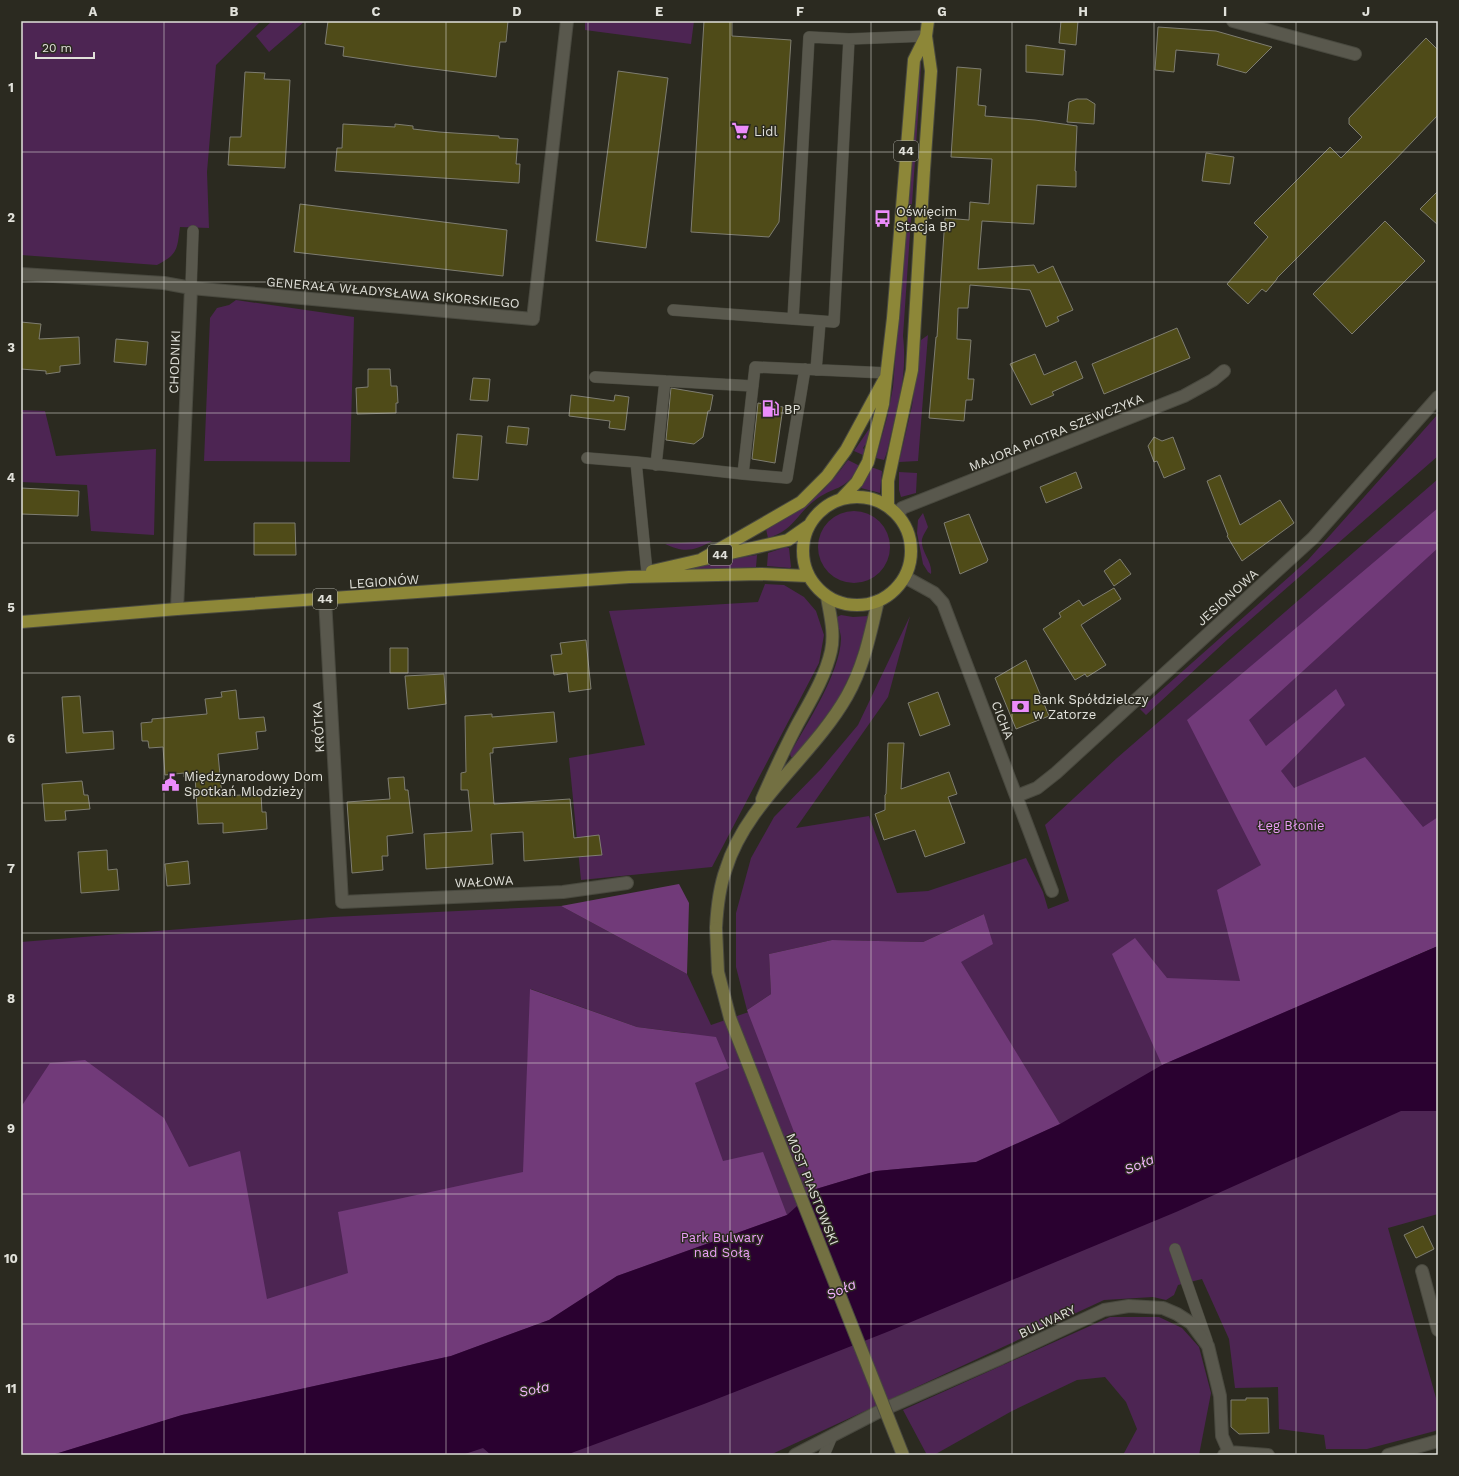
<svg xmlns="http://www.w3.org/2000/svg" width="1459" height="1476" viewBox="0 0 1459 1476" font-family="'Work Sans',sans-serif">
  <rect width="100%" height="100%" fill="#2b2a20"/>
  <path fill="#4d2553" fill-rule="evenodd" d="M 21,21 L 261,21 L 216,65 L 207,172 L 209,228 L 180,227 C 177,250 178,254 157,265 L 21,255 Z
    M 272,21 L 305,21 L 269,52 L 256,36 Z
    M 585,21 L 694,21 L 691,44 L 585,30 Z
    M 919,58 L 921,60 L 920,86 L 903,336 C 907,372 900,397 892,431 C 889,440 888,452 884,460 L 876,458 L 888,414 L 893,387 Z
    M 236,300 L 354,317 L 350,462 L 204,461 L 210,318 L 217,308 L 229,305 Z
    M 928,335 L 918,461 L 899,462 L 912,406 L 921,340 Z
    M 21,410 L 45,411 L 56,456 L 156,449 L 154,535 L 91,531 L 87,485 L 21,482 Z
    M 1438,414 L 1438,456 L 1228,639 L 1146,715 L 1140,709 L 1308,560 Z
    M 869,429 L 871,431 L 866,445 L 865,445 L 863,448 L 865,450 L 863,455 L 854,451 Z
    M 848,460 L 860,466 C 844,493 834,485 814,501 C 795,516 794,530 768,538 L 766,529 C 802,510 824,494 848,460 Z
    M 872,468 L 874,468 L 882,471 L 880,493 L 861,488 Z
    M 899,472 L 917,473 L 916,493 L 901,497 L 899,490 Z
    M 1438,479 L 1438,916 L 1401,935 L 1438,1025 L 1438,1214 L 1388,1228 L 1438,1405 L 1438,1429 L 1435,1431 L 1367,1449 L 1326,1449 L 1324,1435 L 1279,1429 L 1278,1387 L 1235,1388 L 1229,1339 L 1202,1279 L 1178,1285 L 1174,1295 L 1166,1300 L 1153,1297 L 1104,1300 L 770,1455 L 21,1455 L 21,942 L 332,917 L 561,906 L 687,974 L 711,1025 L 988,929 L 984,914 L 923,942 L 832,940 L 769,954 L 771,994 L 747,1010 L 736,967 L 736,913 L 751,858 L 774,817 L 821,769 L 858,725 L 910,616 L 888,697 L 796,828 L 869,816 L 897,893 L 928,891 L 1026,858 L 1043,892 L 1048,909 L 1069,901 L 1045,825 L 1117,758 ZM 531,989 L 637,1027 L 686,1033 L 527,1073 Z
    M818 547a36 36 0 1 1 72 0a36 36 0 1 1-72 0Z
    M 923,513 L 928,527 C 926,531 923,535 922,539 C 920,551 933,562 931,574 L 928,572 L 923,564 L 917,533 L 918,520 Z
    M 712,541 C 694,551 684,553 665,544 Z
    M 786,547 L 789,548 L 791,567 L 790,568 L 767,566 L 768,553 Z
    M 757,555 L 756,567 L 697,571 L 695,568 L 696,566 L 700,564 Z
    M 765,584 L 784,585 L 804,597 L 816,611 L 824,635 L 819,663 L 712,867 L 581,880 L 569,758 L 645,745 L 609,611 L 758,602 Z
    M 841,615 L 853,617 L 869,616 L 854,666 L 838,700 L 794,758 L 791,757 L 790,754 C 807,723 840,673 841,639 C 841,632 837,625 837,617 Z
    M 1110,1317 L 1159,1317 L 1182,1328 L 1199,1347 L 1211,1393 L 1199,1455 L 1123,1455 L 1137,1429 L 1126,1402 L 1105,1377 L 1077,1380 L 1012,1411 L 934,1455 L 927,1455 L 903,1410 Z"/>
  <path fill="#713a79" d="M 1438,508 L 1438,548 L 1249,720 L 1266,746 L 1336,689 L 1345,705 L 1281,771 L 1294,788 L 1365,757 L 1423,827 L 1438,817 L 1438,946 L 1162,1065 L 1112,954 L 1135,938 L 1167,978 L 1240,981 L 1217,890 L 1261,865 L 1187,720 Z
    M 679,884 L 689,903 L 687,974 L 561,906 Z
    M 984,914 L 993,944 L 961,962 L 1060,1124 L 976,1162 L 876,1171 L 816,1189 L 747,1010 L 771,994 L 769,954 L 832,940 L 923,942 Z
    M 530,989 L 637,1027 L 716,1037 L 729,1068 L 695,1083 L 723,1161 L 763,1152 L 787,1215 L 617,1276 L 549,1320 L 451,1356 L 182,1415 L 52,1455 L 21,1455 L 21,1107 L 50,1063 L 85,1060 L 164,1118 L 189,1167 L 240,1151 L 267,1299 L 348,1273 L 338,1212 L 523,1172 Z"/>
  <path fill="#2a0130" d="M 1438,946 L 1438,1111 L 1401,1111 L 1176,1212 L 887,1332 L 704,1404 L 566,1455 L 491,1455 L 483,1448 L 462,1455 L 52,1455 L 182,1415 L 451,1356 L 549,1320 L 617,1276 L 787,1215 L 816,1189 L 876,1171 L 976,1162 L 1060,1124 L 1162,1065 Z"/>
  <path fill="#4f4b18" stroke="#7e7d71" d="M 328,21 L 508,21 L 506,42 L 500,42 L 496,77 L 410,66 L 343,56 L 344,47 L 325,44 Z
    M 704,21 L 732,21 L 732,36 L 791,40 L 779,222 L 769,237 L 691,232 Z
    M 1061,21 L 1078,21 L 1076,45 L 1059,43 Z
    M 1158,27 L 1216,31 L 1272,47 L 1246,73 L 1217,65 L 1219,54 L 1176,50 L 1174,72 L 1155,70 Z
    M 1426,38 L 1438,50 L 1438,115 L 1391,164 L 1277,278 L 1277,279 L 1266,292 L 1262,289 L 1248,304 L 1227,284 L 1268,237 L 1254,223 L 1330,147 L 1341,158 L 1362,137 L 1349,124 L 1349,118 Z
    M 1026,45 L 1065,50 L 1063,75 L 1026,72 Z
    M 957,67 L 981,69 L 978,105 L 986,106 L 985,116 L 1035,120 L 1077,126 L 1075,171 L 1076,171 L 1076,187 L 1037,185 L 1034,224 L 982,221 L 978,269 L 1034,265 L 1038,273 L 1053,266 L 1073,310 L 1057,317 L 1059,321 L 1046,327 L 1030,290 L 970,285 L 968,308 L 958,308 L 957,339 L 971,340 L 968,379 L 974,379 L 972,400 L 966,400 L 964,421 L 929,418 L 936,337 L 937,337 L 945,218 L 969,220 L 970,202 L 989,204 L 992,159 L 951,157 Z
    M 618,71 L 668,78 L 646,248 L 596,241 Z
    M 245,72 L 265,73 L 264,79 L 290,80 L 285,168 L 228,165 L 230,137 L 241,137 Z
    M 1077,99 L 1087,99 L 1095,104 L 1094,124 L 1067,122 L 1069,102 Z
    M 343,124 L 395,127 L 395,124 L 413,126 L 413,129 L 439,132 L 499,136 L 499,138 L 518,139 L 516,164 L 520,164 L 519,183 L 335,171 L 337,148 L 342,148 Z
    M 1206,153 L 1234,157 L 1230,184 L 1202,181 Z
    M 1438,191 L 1438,225 L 1420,209 Z
    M 300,204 L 507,230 L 503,276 L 294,252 Z
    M 1385,221 L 1425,261 L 1352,334 L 1313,294 Z
    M 21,322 L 41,324 L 39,339 L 79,337 L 80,364 L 60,366 L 60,372 L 46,374 L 46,371 L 21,369 Z
    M 1177,328 L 1190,358 L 1104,394 L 1092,364 Z
    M 116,339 L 148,342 L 146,365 L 114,362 Z
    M 1035,354 L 1044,375 L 1076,361 L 1083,378 L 1052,392 L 1054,395 L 1031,405 L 1010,364 Z
    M 368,369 L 390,369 L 391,386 L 397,386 L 398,403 L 396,403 L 396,413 L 357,414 L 356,388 L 368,387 Z
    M 473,378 L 490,379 L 488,401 L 470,400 Z
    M 671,388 L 713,395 L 710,411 L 708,411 L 703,437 L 694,444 L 666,440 Z
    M 571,395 L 614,401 L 615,395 L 629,397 L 625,430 L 609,428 L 610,421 L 569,416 Z
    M 758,403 L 783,407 L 775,463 L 752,459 Z
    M 508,426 L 529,428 L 527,445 L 506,443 Z
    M 457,434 L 482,436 L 478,480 L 453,478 Z
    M 1154,437 L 1162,441 L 1173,437 L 1185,469 L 1164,478 L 1157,461 L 1154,462 L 1148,446 Z
    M 1076,472 L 1082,488 L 1046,503 L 1040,487 Z
    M 1220,475 L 1240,525 L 1280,500 L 1294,523 L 1242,561 L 1227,536 L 1228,535 L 1207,481 Z
    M 21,488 L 79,491 L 78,516 L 21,514 Z
    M 969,514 L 988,560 L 987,561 L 987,562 L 960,574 L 944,523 Z
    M 254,523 L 295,523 L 296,555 L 254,555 Z
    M 1120,559 L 1131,574 L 1114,586 L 1104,571 Z
    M 1114,588 L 1121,599 L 1081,625 L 1106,665 L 1087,677 L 1085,674 L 1075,680 L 1043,629 L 1061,617 L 1059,613 L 1079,600 L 1083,606 Z
    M 586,640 L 591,689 L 569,692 L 567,673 L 554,675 L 551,655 L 562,654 L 560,643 Z
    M 390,648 L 408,648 L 408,673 L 390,673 Z
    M 1026,660 L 1049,716 L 1016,729 L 995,678 Z
    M 444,674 L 446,704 L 408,709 L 405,676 Z
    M 236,690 L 239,719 L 264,717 L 266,731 L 256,732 L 258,749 L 218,754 L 222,796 L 261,794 L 262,812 L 266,812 L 267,829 L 223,833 L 223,823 L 198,824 L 195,776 L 184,777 L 184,773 L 165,775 L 163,747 L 149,748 L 148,741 L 142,741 L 141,723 L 152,722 L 152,719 L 207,714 L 205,699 L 222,697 L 221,692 Z
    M 938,692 L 950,725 L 920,736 L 908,703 Z
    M 80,696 L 83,733 L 113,731 L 114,749 L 66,753 L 62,697 Z
    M 554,712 L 557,742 L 493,748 L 493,753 L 490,753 L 494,804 L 570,799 L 574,838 L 599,835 L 602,855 L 524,861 L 523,832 L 491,834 L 493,864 L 426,869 L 424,834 L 472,831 L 468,790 L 461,790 L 461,773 L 466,772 L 465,716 L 492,714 L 492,717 Z
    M 888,743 L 904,743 L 901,789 L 949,772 L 957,794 L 948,797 L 965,843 L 925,857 L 915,830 L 884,840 L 875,814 L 885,810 L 885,795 L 886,794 Z
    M 404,777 L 405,790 L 408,790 L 413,833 L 387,836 L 388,856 L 382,856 L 383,870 L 352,873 L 347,802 L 390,799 L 388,778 Z
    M 82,781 L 84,795 L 88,795 L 90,809 L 65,811 L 66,820 L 45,821 L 42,784 Z
    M 107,850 L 108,870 L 117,869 L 119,890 L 81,893 L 78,852 Z
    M 188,861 L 190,884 L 167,886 L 165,864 Z
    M 1423,1226 L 1434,1249 L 1416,1258 L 1404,1235 Z
    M 1246,1398 L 1268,1398 L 1269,1433 L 1239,1434 L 1231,1427 L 1231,1400 L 1246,1400 Z"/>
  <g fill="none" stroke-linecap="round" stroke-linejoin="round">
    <defs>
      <path id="lane" d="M 191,288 L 193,231
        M 673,310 L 834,322 L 849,39
        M 793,319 L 809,37 L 849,39 L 926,36
        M 816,370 L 820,322
        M 595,377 L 753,386
        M 587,458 L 636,462
        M 656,465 L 665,381
        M 743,474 L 787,478 L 805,369
        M 647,572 L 636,462 L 743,474 L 755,367 L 887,373
        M 1175,1249 L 1207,1341
        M 824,1455 L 832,1436"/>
      <path id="street" d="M 1233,21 L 1355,54
        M 21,274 L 164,283 L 191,288 L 177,609
        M 191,288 L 533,319 L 567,21
        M 898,515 L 902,508 L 1184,396 L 1213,380 L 1224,371
        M 905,577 L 934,593 L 943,603 L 1052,891
        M 325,599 L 342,902 L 563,892 L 627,883
        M 1017,796 L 1037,788 L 1056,773 L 1313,538 L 1438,397
        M 1422,1271 L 1438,1330
        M 795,1455 L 880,1411 L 1001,1358 L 1104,1310 L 1129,1306 L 1163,1308 L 1177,1314 L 1191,1323 L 1208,1346 L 1220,1396 L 1222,1436 L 1229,1452
        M 1224,1455 L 1229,1452 L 1268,1455
        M 1388,1455 L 1438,1441"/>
      <path id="secondary" d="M 762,799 C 773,774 784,750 796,727 C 809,703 825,678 831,651 C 835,633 830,615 827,597
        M 716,928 C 717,908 719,888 726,869 C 746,803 813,756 847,696 C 864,666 870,635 878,601"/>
      <path id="primary" d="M803 551a54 54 0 1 1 108 0a54 54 0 1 1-108 0Z
        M 842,498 L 857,482 L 868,462 L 883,404 L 893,318 L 914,60 L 926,36
        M 888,506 L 888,481 L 912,370 L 924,170 L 931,71 L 926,36 L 928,21
        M 702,559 L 801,502 L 827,476 L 846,450 L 884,380
        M 652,571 L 788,540 L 808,526
        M 21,622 L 177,609 L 629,577 L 761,574 L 808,576"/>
    </defs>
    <use href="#lane" stroke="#49493f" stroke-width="12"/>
    <use href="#street" stroke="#49493f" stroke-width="14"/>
    <use href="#secondary" stroke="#49493f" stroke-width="14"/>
    <use href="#primary" stroke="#49493f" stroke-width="14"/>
    <use href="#lane" stroke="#59584d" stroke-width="11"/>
    <use href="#street" stroke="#59584d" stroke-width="12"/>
    <use href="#secondary" stroke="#737042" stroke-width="12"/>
    <use href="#primary" stroke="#8d8738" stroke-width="12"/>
    <defs>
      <path id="secondary-bridge" d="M 716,928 L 718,972 L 730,1018 L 903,1455"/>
    </defs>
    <use href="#secondary-bridge" stroke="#49493f" stroke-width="14" stroke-linecap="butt"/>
    <use href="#secondary-bridge" stroke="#737042" stroke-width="12"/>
  </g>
  <path fill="none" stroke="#e1e1da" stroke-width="1" stroke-opacity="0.55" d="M 164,21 L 164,1455M 305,21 L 305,1455M 446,21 L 446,1455M 588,21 L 588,1455M 730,21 L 730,1455M 871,21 L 871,1455M 1012,21 L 1012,1455M 1154,21 L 1154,1455M 1296,21 L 1296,1455M 21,152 L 1438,152M 21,282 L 1438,282M 21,413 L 1438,413M 21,543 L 1438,543M 21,673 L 1438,673M 21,803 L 1438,803M 21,933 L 1438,933M 21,1063 L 1438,1063M 21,1194 L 1438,1194M 21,1324 L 1438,1324"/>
  <defs>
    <symbol id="supermarket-bare" viewBox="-9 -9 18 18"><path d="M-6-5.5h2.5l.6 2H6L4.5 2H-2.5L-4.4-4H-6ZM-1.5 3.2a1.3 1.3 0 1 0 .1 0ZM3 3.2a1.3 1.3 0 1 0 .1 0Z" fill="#ec8cfb" stroke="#2b2a20" stroke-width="2.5" paint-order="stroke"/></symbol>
    <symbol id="bus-bare" viewBox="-9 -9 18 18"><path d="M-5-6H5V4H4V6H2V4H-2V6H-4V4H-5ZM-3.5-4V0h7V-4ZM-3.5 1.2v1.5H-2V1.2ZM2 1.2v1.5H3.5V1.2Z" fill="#ec8cfb" stroke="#2b2a20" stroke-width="2.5" paint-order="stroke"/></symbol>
    <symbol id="fuel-bare" viewBox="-9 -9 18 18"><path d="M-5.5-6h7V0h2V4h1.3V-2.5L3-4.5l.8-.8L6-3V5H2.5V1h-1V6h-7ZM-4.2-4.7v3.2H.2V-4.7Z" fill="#ec8cfb" stroke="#2b2a20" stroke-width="2.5" paint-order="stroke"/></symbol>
    <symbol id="bank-bare" viewBox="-9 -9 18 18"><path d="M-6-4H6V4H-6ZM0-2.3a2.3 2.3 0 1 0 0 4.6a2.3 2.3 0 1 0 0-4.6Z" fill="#ec8cfb" stroke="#2b2a20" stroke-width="2.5" paint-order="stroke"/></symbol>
    <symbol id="civic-bare" viewBox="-9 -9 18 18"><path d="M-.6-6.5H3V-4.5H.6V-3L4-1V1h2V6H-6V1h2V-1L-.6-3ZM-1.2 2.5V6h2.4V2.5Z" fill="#ec8cfb" stroke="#2b2a20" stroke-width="2.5" paint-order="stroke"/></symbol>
  </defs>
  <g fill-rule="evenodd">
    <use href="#supermarket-bare" x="728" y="118" width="25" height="25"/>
    <use href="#bus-bare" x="870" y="206" width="25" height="25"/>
    <use href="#fuel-bare" x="758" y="396" width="25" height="25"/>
    <use href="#bank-bare" x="1008" y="694" width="25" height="25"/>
    <use href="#civic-bare" x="158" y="770" width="25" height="25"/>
  </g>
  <g text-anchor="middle" stroke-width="3" stroke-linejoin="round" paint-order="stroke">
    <g fill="#2b2a20" stroke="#aaaaa2" stroke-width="1">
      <rect x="894" y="141" width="24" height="20" rx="3"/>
      <rect x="708" y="545" width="24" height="20" rx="3"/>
      <rect x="313" y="589" width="24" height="20" rx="3"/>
    </g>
    <g font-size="12" font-weight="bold" fill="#e1e1da">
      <text x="906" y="155">44</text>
      <text x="720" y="559">44</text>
      <text x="325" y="603">44</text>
    </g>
    <g font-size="13" fill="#e1e1da" stroke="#2b2a20" text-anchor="start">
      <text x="754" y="136">Lidl</text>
      <text x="896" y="216">Oświęcim<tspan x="896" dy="15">Stacja BP</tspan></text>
      <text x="784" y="414">BP</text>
      <text x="1033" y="704">Bank Spółdzielczy<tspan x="1033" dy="15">w Zatorze</tspan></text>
      <text x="184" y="781">Międzynarodowy Dom<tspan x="184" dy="15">Spotkań Mlodzieży</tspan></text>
    </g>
    <g font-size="13" fill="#e1e1da" stroke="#2b2a20">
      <text transform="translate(393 292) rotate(5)" y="5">GENERAŁA WŁADYSŁAWA SIKORSKIEGO</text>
      <text transform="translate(174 362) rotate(-88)" y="5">CHODNIKI</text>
      <text transform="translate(1056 432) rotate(-22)" y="5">MAJORA PIOTRA SZEWCZYKA</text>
      <text transform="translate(384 581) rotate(-4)" y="5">LEGIONÓW</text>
      <text transform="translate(1227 597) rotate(-42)" y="5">JESIONOWA</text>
      <text transform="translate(1003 720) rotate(69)" y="5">CICHA</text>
      <text transform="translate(318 727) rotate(-93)" y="5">KRÓTKA</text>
      <text transform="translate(484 881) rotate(-3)" y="5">WAŁOWA</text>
      <text transform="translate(813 1189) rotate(68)" y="5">MOST PIASTOWSKI</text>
      <text transform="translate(1047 1321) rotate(-25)" y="5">BULWARY</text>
    </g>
    <g font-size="13" fill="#eb9df7" stroke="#2b2a20">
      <text x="1291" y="830">Łęg Błonie</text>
      <text x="722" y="1242">Park Bulwary<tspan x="722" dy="15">nad Sołą</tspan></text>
    </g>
    <g font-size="14" font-style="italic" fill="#f1b3fb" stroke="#2b2a20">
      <text transform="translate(1139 1164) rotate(-23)" y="5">Soła</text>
      <text transform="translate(841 1289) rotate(-23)" y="5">Soła</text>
      <text transform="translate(534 1389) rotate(-12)" y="5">Soła</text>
    </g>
  </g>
  <rect width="1459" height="1476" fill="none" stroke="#2b2a20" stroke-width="44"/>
  <path d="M36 52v6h58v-6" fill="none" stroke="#e1e1da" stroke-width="2"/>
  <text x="42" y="52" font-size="12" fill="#e1e1da" stroke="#2b2a20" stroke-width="3" paint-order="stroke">20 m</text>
  <rect x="22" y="22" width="1415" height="1432" fill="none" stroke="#e1e1da" stroke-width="1.5"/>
  <g font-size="13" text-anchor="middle" font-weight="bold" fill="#e1e1da">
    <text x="93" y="16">A</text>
    <text x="234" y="16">B</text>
    <text x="376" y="16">C</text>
    <text x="517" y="16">D</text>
    <text x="659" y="16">E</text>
    <text x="800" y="16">F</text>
    <text x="942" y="16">G</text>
    <text x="1083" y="16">H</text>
    <text x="1225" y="16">I</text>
    <text x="1366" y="16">J</text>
    <text x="11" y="92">1</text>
    <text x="11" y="222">2</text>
    <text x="11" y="352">3</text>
    <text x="11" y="482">4</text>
    <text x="11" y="612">5</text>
    <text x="11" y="743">6</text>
    <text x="11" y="873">7</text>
    <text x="11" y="1003">8</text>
    <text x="11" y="1133">9</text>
    <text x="11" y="1263">10</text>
    <text x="11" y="1393">11</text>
  </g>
</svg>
